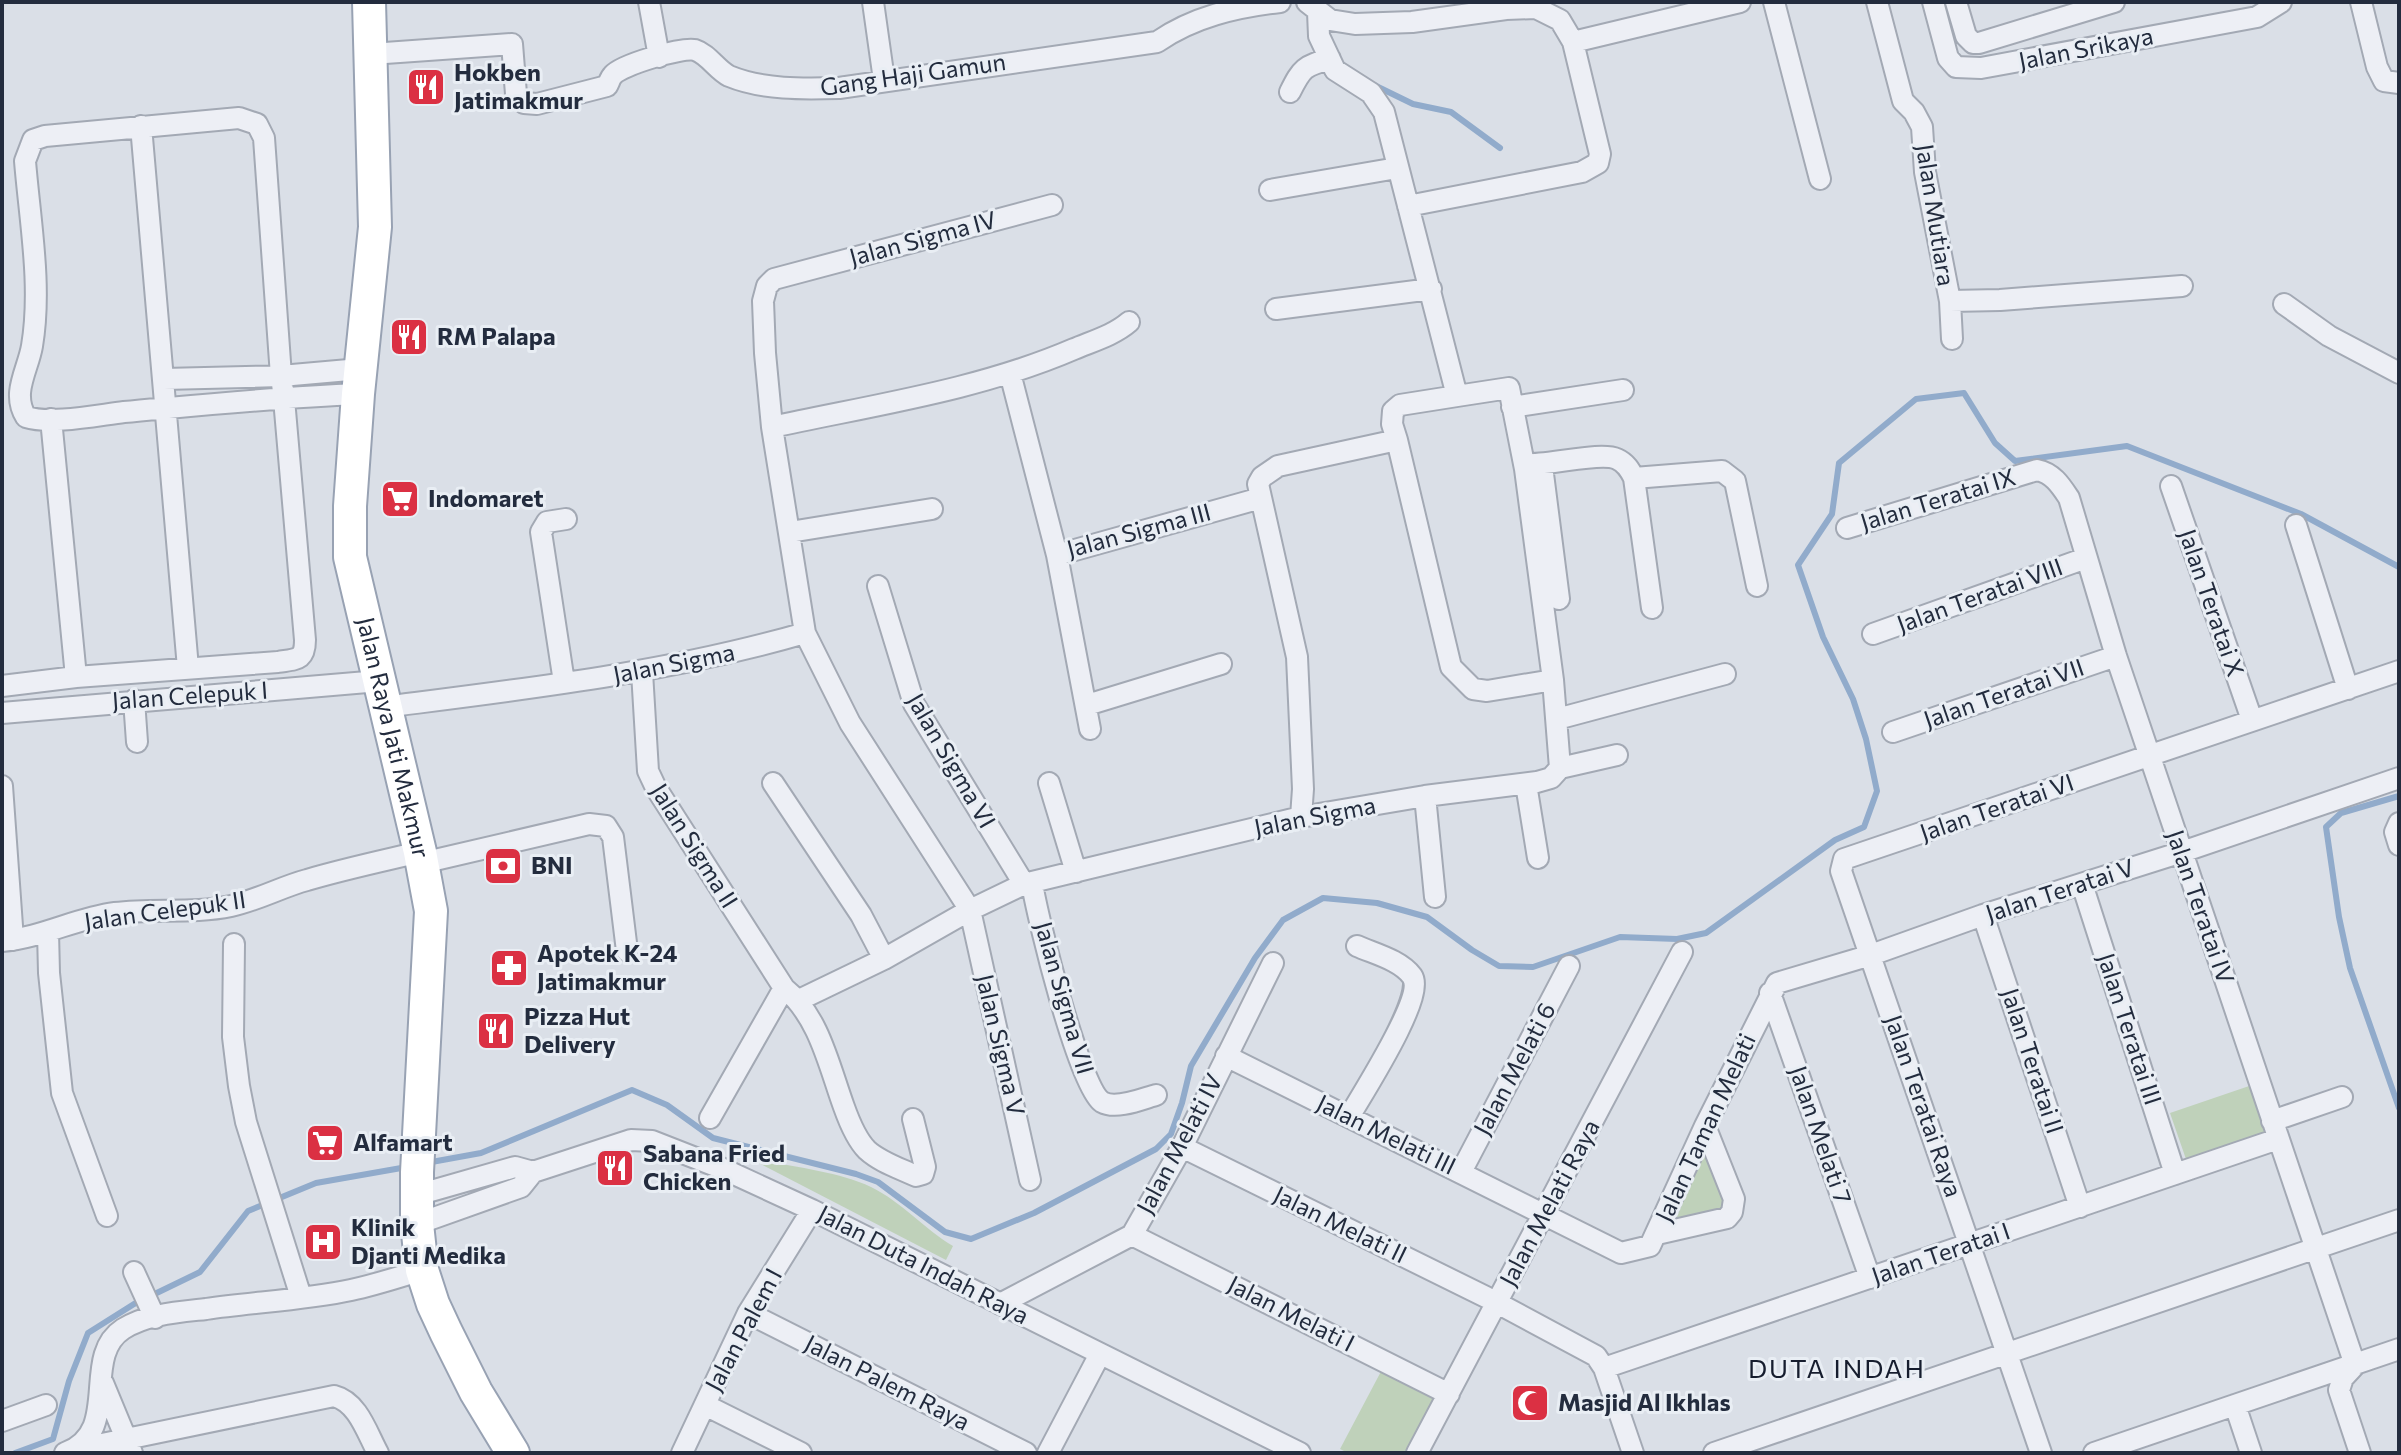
<svg xmlns="http://www.w3.org/2000/svg" width="2401" height="1455" viewBox="0 0 2401 1455" font-family="Commissioner,sans-serif">
  <rect width="100%" height="100%" fill="#dadfe7"/>
  <path fill="#bfd1ba" d="M 2255,1084 L 2271,1133 L 2187,1162 L 2170,1113 Z
    M 1705,1140 L 1729,1208 L 1664,1230 Z
    M 749,1158 C 787,1166 837,1171 871,1187 C 902,1202 924,1229 953,1246 L 946,1260 Z
    M 1386,1362 L 1439,1390 L 1406,1453 L 1348,1453 L 1340,1449 Z"/>
  <g fill="none" stroke-linecap="round" stroke-linejoin="round">
    <path stroke="#91abcb" stroke-width="6" d="M 1374,85 L 1413,104 L 1451,112 L 1500,148
      M 2399,796 L 2341,813 L 2326,827 L 2339,917 L 2350,968 L 2399,1108
      M 426,1163 L 481,1153 L 632,1090 L 667,1105 L 713,1138 L 856,1174 L 878,1182 L 945,1232 L 971,1239 L 1034,1213 L 1156,1149 L 1171,1134 L 1182,1103 L 1191,1066 L 1255,958 L 1283,920 L 1323,898 L 1377,903 L 1427,917 L 1472,950 L 1499,966 L 1533,967 L 1620,937 L 1677,939 L 1706,933 L 1835,840 L 1864,827 L 1877,791 L 1866,739 L 1853,699 L 1823,637 L 1798,565 L 1832,514 L 1839,463 L 1916,399 L 1964,393 L 1995,443 L 2015,461 L 2127,446 L 2301,514 L 2399,567
      M 15,1453 L 53,1439 L 69,1381 L 88,1333 L 134,1304 L 200,1272 L 248,1211 L 316,1183 L 407,1167"/>
    <defs>
      <path id="minor" d="M 649,2 L 659,57
        M 873,2 L 884,80
        M 1307,2 L 1330,20 L 1355,24 L 1412,22 L 1506,9 L 1536,8 L 1560,20 L 1573,42 L 1600,154 L 1598,163 L 1582,172 L 1408,206
        M 1774,2 L 1820,179
        M 1877,2 L 1903,101 L 1914,112 L 1922,127 L 1925,172 L 1950,301 L 2000,300 L 2182,286
        M 1933,2 L 1948,58 L 1956,67 L 1981,68 L 2257,17 L 2281,2
        M 1956,2 L 1966,36 L 1973,43 L 1979,43 L 2114,2
        M 2361,2 L 2377,67 L 2384,81 L 2399,83
        M 1573,42 L 1740,2
        M 371,54 L 512,44 L 516,94 L 524,103 L 537,104 L 607,86 C 609,83 610,78 613,75 C 621,65 682,47 695,50 C 708,54 717,70 729,76 C 763,90 803,89 839,88 L 1157,42 C 1193,17 1236,7 1280,2
        M 1290,92 C 1302,68 1304,66 1330,59
        M 141,126 L 188,668
        M 1270,190 L 1397,168
        M 1950,301 L 1952,339
        M 2284,304 L 2329,336 L 2399,373
        M 1276,309 L 1431,289
        M 1010,373 L 1057,555 L 1090,729
        M 164,379 L 281,376 L 360,369
        M 1512,407 L 1623,390
        M 51,419 L 76,677
        M 772,427 C 873,405 979,390 1074,349 C 1093,341 1114,335 1129,322
        M 1397,440 L 1392,424 L 1393,411 L 1400,405 L 1457,396
        M 1542,466 L 1559,599
        M 1525,469 L 1525,464 C 1550,466 1600,451 1617,459 C 1626,463 1630,470 1634,478 L 1652,608
        M 1634,478 L 1722,471 L 1735,481 L 1757,586
        M 2171,486 L 2252,720
        M 2296,525 L 2348,689
        M 1847,528 L 2037,470 C 2053,473 2061,486 2069,498 L 2116,656 L 2355,1365
        M 790,532 L 932,509
        M 1057,555 L 1261,498
        M 878,586 L 914,704 L 1024,884
        M 1873,634 L 2086,558
        M 642,672 L 648,771 L 656,788 L 784,988 C 819,1016 829,1066 844,1107 C 849,1121 856,1139 867,1150 C 880,1162 899,1168 916,1176 L 923,1174 L 925,1167 L 913,1119
        M 564,682 L 541,532 L 547,522 L 566,519
        M 2,686 L 76,677 L 278,662 C 296,659 305,661 305,640 L 284,399 L 281,376 L 264,138 L 257,124 L 239,118 L 45,136 L 33,140 L 25,161 C 30,222 42,286 32,346 C 28,370 11,393 26,417 C 51,425 98,415 124,412 C 202,405 280,397 358,394
        M 134,700 L 137,742
        M 1087,705 L 1221,664
        M 384,707 C 525,689 667,673 805,633
        M 2,713 L 379,681
        M 1557,719 L 1725,674
        M 1893,732 L 2116,656
        M 1560,768 L 1617,755
        M 773,783 L 861,915 L 884,959
        M 1049,783 L 1076,872
        M 1526,784 L 1538,858
        M 2,786 L 13,940
        M 1425,796 L 1435,897
        M 1301,817 L 1303,789 L 1297,657 L 1258,484 L 1262,477 L 1278,466 L 1397,440 L 1451,667 L 1473,689 L 1487,691 L 1553,680
        M 2399,823 L 2395,832 L 2399,845
        M 422,863 L 589,824 L 606,826 L 613,837 L 627,951
        M 1032,883 C 1037,916 1079,1087 1102,1102 C 1116,1110 1142,1099 1156,1095
        M 2082,884 L 2175,1174
        M 1983,915 L 2080,1207
        M 48,932 L 49,973 L 62,1093 L 107,1216
        M 2,941 C 41,938 76,918 115,913 C 153,908 193,914 231,906 C 258,900 281,887 307,880 C 344,869 382,861 420,852
        M 234,944 L 233,1037 L 239,1086 L 246,1122 L 301,1297
        M 1770,993 L 1870,1278
        M 799,1000 L 884,959 L 970,910 L 1024,884 L 1301,817 L 1425,796 L 1537,782 L 1551,778 L 1560,768 L 1553,680 L 1525,469 L 1509,388 L 1457,396 L 1384,112 L 1371,93 L 1335,70 L 1319,36 L 1318,12
        M 1226,1056 L 1621,1253 L 1650,1246 L 1705,1126 L 1777,983 L 1871,955 L 1983,915 L 2182,852 L 2399,778
        M 1349,1117 C 1362,1094 1426,996 1412,976 C 1400,960 1375,954 1357,946
        M 710,1118 L 784,988
        M 2272,1121 L 2342,1097
        M 1182,1147 L 1486,1297 L 1596,1356 L 1604,1368 L 1633,1453
        M 1461,1172 L 1569,966
        M 1030,1180 L 970,910 L 850,723 L 805,633 L 772,427 L 765,353 L 763,301 L 767,286 L 774,279 L 1052,205
        M 417,1195 L 515,1167 L 533,1172 L 631,1140 L 652,1141 L 721,1168 L 812,1210 L 1300,1453
        M 417,1224 L 521,1187 L 533,1172
        M 1657,1234 L 1727,1218 L 1732,1212 L 1734,1199 L 1705,1126
        M 1132,1235 L 1449,1394
        M 134,1272 L 155,1318
        M 1000,1304 L 1132,1235 L 1182,1147 L 1273,963
        M 748,1313 L 1026,1453
        M 2355,1365 L 2343,1378 L 2339,1390 L 2360,1453
        M 1604,1368 L 2278,1139
        M 103,1383 L 132,1453
        M 705,1405 L 801,1453
        M 2235,1405 L 2251,1453
        M 2,1421 L 46,1405
        M 78,1449 L 334,1396 C 358,1402 367,1433 378,1453
        M 65,1453 C 123,1432 80,1357 123,1329 C 146,1314 179,1312 206,1309 C 254,1302 304,1300 351,1290 C 375,1285 399,1277 422,1270
        M 682,1453 L 748,1313 L 812,1210
        M 1048,1453 L 1100,1354
        M 1417,1453 L 1682,952
        M 1714,1453 L 2399,1220
        M 2041,1453 L 1841,871 L 1844,859 L 2399,671
        M 2094,1453 L 2399,1349"/>
      <g id="primary">
        <path id="s1" d="M 369,2 L 375,227 L 358,394 L 350,506 L 350,557 L 420,852 L 431,911 L 417,1172 L 417,1224 L 422,1270 L 433,1304 L 446,1332 L 476,1392 L 513,1453"/>
      </g>
    </defs>
    <use href="#minor" stroke="#a3a9b4" stroke-width="24"/>
    <use href="#primary" stroke="#98a2b3" stroke-width="36"/>
    <use href="#minor" stroke="#edeff5" stroke-width="20"/>
    <use href="#primary" stroke="#fff" stroke-width="32"/>
  </g>
  <defs>
    <symbol id="restaurant-square" viewBox="-11 -11 22 22"><rect x="-9" y="-9" width="18" height="18" rx="4" fill="#db3043" stroke="#e9eef4"/><path d="M-5-6h1v4h1v-4h1v4h1v-4h1v5L-1.5 .5V6h-2V.5L-5-1ZM5-6V6H3V1.5H1.5Q1.5-4 5-6Z" fill="#fff"/></symbol>
    <symbol id="supermarket-square" viewBox="-11 -11 22 22"><rect x="-9" y="-9" width="18" height="18" rx="4" fill="#db3043" stroke="#e9eef4"/><path d="M-6-5.5h2.5l.6 2H6L4.5 2H-2.5L-4.4-4H-6ZM-1.5 3.2a1.3 1.3 0 1 0 .1 0ZM3 3.2a1.3 1.3 0 1 0 .1 0Z" fill="#fff"/></symbol>
    <symbol id="bank-square" viewBox="-11 -11 22 22"><rect x="-9" y="-9" width="18" height="18" rx="4" fill="#db3043" stroke="#e9eef4"/><path d="M-6-4H6V4H-6ZM0-2.3a2.3 2.3 0 1 0 0 4.6a2.3 2.3 0 1 0 0-4.6Z" fill="#fff"/></symbol>
    <symbol id="pharmacy-square" viewBox="-11 -11 22 22"><rect x="-9" y="-9" width="18" height="18" rx="4" fill="#db3043" stroke="#e9eef4"/><path d="M-2-6h4v4h4v4h-4v4h-4v-4h-4v-4h4Z" fill="#fff"/></symbol>
    <symbol id="hospital-square" viewBox="-11 -11 22 22"><rect x="-9" y="-9" width="18" height="18" rx="4" fill="#db3043" stroke="#e9eef4"/><path d="M-5-5h3v3.5h4V-5h3V5h-3V1.5h-4V5h-3Z" fill="#fff"/></symbol>
    <symbol id="mosque-square" viewBox="-11 -11 22 22"><rect x="-9" y="-9" width="18" height="18" rx="4" fill="#db3043" stroke="#e9eef4"/><path d="M3.5-4.9A6 6 0 1 0 3.5 4.9A5 5 0 1 1 3.5-4.9Z" fill="#fff"/></symbol>
  </defs>
  <g fill-rule="evenodd">
    <use href="#restaurant-square" x="404" y="65" width="44" height="44"/>
    <use href="#restaurant-square" x="387" y="315" width="44" height="44"/>
    <use href="#supermarket-square" x="378" y="477" width="44" height="44"/>
    <use href="#bank-square" x="481" y="844" width="44" height="44"/>
    <use href="#pharmacy-square" x="487" y="946" width="44" height="44"/>
    <use href="#restaurant-square" x="474" y="1009" width="44" height="44"/>
    <use href="#supermarket-square" x="303" y="1121" width="44" height="44"/>
    <use href="#restaurant-square" x="593" y="1146" width="44" height="44"/>
    <use href="#hospital-square" x="301" y="1220" width="44" height="44"/>
    <use href="#mosque-square" x="1508" y="1381" width="44" height="44"/>
  </g>
  <g text-anchor="middle" stroke-width="6" stroke-linejoin="round" paint-order="stroke">
    <g font-size="24" fill="#232c3e" stroke="#e9eef4">
      <text transform="translate(2086 49) rotate(-11)" y="8">Jalan Srikaya</text>
      <text transform="translate(913 75) rotate(-8)" y="8">Gang Haji Gamun</text>
      <text transform="translate(1935 215) rotate(81)" y="8">Jalan Mutiara</text>
      <text transform="translate(923 239) rotate(-15)" y="8">Jalan Sigma IV</text>
      <text transform="translate(1938 500) rotate(-17)" y="8">Jalan Teratai IX</text>
      <text transform="translate(1139 531) rotate(-15)" y="8">Jalan Sigma III</text>
      <text transform="translate(1980 596) rotate(-20)" y="8">Jalan Teratai VIII</text>
      <text transform="translate(2211 603) rotate(71)" y="8">Jalan Teratai X</text>
      <text transform="translate(674 664) rotate(-11)" y="8">Jalan Sigma</text>
      <text transform="translate(2004 694) rotate(-19)" y="8">Jalan Teratai VII</text>
      <text transform="translate(190 696) rotate(-4)" y="8">Jalan Celepuk I</text>
      <text dy="8" stroke="none"><textPath href="#s1" startOffset="742">Jalan Raya Jati Makmur</textPath></text>
      <text transform="translate(951 761) rotate(60)" y="8">Jalan Sigma VI</text>
      <text transform="translate(1997 808) rotate(-19)" y="8">Jalan Teratai VI</text>
      <text transform="translate(1315 817) rotate(-11)" y="8">Jalan Sigma</text>
      <text transform="translate(694 846) rotate(58)" y="8">Jalan Sigma II</text>
      <text transform="translate(2060 891) rotate(-18)" y="8">Jalan Teratai V</text>
      <text transform="translate(2200 907) rotate(71)" y="8">Jalan Teratai IV</text>
      <text transform="translate(165 911) rotate(-8)" y="8">Jalan Celepuk II</text>
      <text transform="translate(1064 998) rotate(74)" y="8">Jalan Sigma VII</text>
      <text transform="translate(2129 1029) rotate(72)" y="8">Jalan Teratai III</text>
      <text transform="translate(1000 1045) rotate(77)" y="8">Jalan Sigma V</text>
      <text transform="translate(2032 1061) rotate(72)" y="8">Jalan Teratai II</text>
      <text transform="translate(1515 1069) rotate(-62)" y="8">Jalan Melati 6</text>
      <text transform="translate(1923 1106) rotate(71)" y="8">Jalan Teratai Raya</text>
      <text transform="translate(1706 1128) rotate(-65)" y="8">Jalan Taman Melati</text>
      <text transform="translate(1386 1135) rotate(26)" y="8">Jalan Melati III</text>
      <text transform="translate(1820 1135) rotate(71)" y="8">Jalan Melati 7</text>
      <text transform="translate(1180 1144) rotate(-62)" y="8">Jalan Melati IV</text>
      <text transform="translate(1550 1203) rotate(-62)" y="8">Jalan Melati Raya</text>
      <text transform="translate(1340 1225) rotate(26)" y="8">Jalan Melati II</text>
      <text transform="translate(1941 1254) rotate(-19)" y="8">Jalan Teratai I</text>
      <text transform="translate(923 1265) rotate(27)" y="8">Jalan Duta Indah Raya</text>
      <text transform="translate(1291 1314) rotate(27)" y="8">Jalan Melati I</text>
      <text transform="translate(744 1330) rotate(-62)" y="8">Jalan Palem I</text>
      <text transform="translate(887 1383) rotate(27)" y="8">Jalan Palem Raya</text>
    </g>
    <g font-size="24" font-weight="bold" fill="#232c3e" stroke="#e9eef4" text-anchor="start">
      <text x="454" y="81">Hokben<tspan x="454" dy="28">Jatimakmur</tspan></text>
      <text x="437" y="345">RM Palapa</text>
      <text x="428" y="507">Indomaret</text>
      <text x="531" y="874">BNI</text>
      <text x="537" y="962">Apotek K-24<tspan x="537" dy="28">Jatimakmur</tspan></text>
      <text x="524" y="1025">Pizza Hut<tspan x="524" dy="28">Delivery</tspan></text>
      <text x="353" y="1151">Alfamart</text>
      <text x="643" y="1162">Sabana Fried<tspan x="643" dy="28">Chicken</tspan></text>
      <text x="351" y="1236">Klinik<tspan x="351" dy="28">Djanti Medika</tspan></text>
      <text x="1558" y="1411">Masjid Al Ikhlas</text>
    </g>
    <g font-size="26" letter-spacing="2" fill="#161d2e" stroke="#e9eef4">
      <text x="1837" y="1378">DUTA INDAH</text>
    </g>
  </g>
  <rect width="2401" height="1455" fill="none" stroke="#232c3e" stroke-width="8"/>
</svg>
